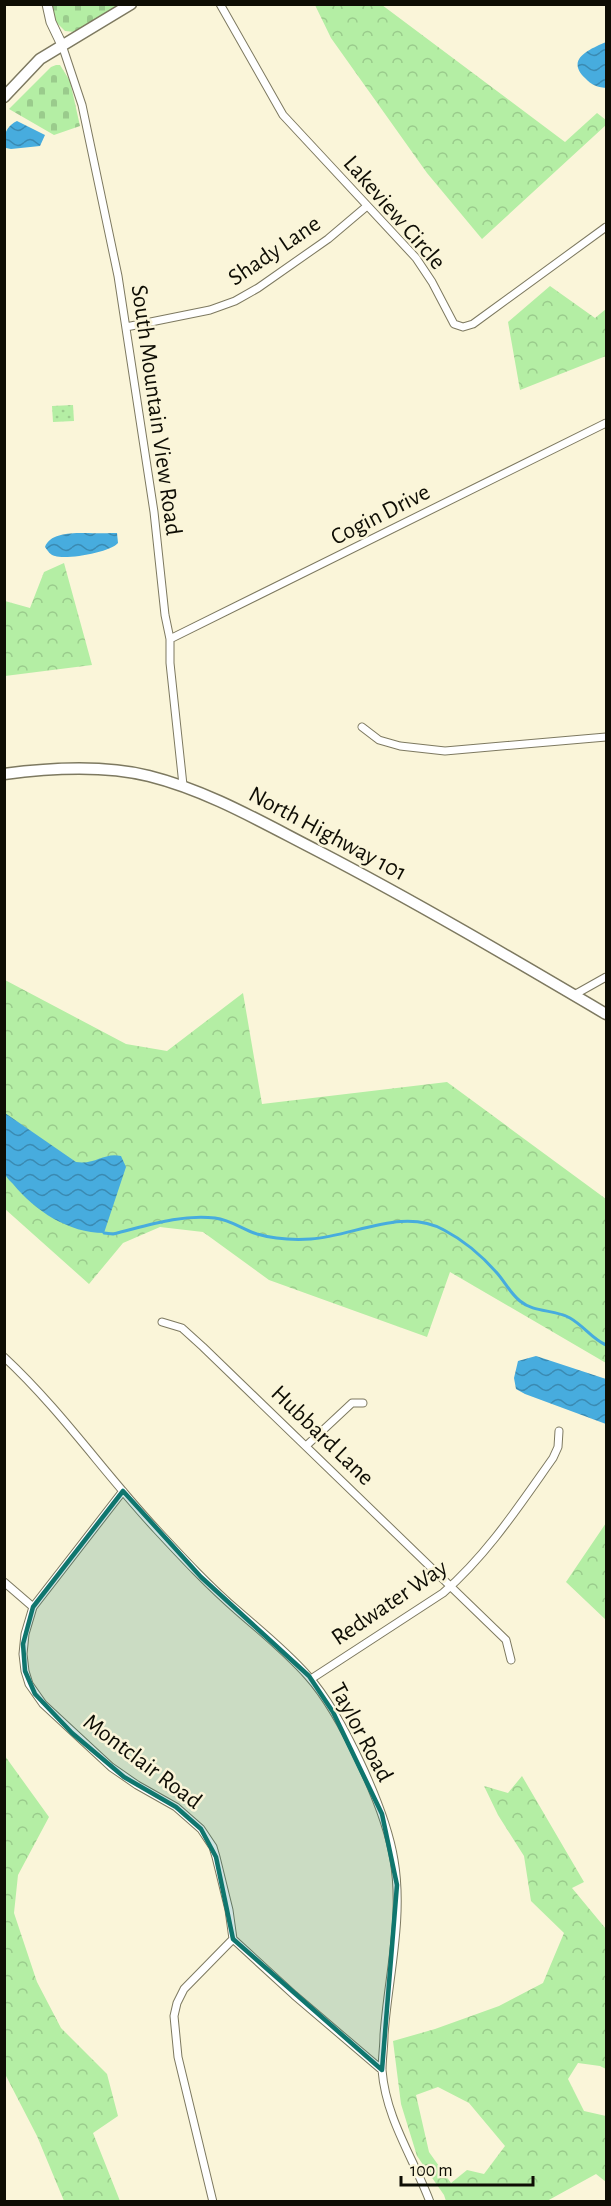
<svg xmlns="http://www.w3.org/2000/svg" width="611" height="2206" viewBox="0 0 611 2206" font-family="'Alegreya Sans',sans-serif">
  <defs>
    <pattern id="forest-crowns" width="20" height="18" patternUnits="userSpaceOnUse" patternTransform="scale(1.5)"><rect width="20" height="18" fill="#b4eea4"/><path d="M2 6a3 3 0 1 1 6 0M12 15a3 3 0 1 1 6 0" fill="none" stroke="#9acb8c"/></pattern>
    <pattern id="cemetery-stones" width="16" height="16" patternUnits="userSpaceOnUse" patternTransform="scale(1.5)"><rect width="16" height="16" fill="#b4eea4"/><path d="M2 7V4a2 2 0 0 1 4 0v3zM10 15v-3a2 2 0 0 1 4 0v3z" fill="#9acb8c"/></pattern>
    <pattern id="park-dots" width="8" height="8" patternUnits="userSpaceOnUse" patternTransform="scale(1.5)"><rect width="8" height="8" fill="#b4eea4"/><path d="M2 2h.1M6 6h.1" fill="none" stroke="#9acb8c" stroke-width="1.8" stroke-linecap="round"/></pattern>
    <pattern id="water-waves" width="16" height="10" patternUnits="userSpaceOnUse" patternTransform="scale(1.5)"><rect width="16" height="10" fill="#47acde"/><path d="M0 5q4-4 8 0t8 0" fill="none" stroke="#3a8ab2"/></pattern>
  </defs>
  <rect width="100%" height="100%" fill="#faf5d9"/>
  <path fill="url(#forest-crowns)" fill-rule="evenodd" d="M 315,5 L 382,5 L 565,142 L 597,113 L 606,120 L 606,125 L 482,239 L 427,173 L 331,38 Z
    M 550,286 L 595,318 L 606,309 L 606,356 L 520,390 L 508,322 Z
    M 64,563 L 92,665 L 5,676 L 5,601 L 30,608 L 44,572 Z
    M 5,980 L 126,1044 L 167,1051 L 243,993 L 262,1104 L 447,1082 L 606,1199 L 606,1363 L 450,1272 L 427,1337 L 269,1280 L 203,1232 L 160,1227 L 123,1243 L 89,1284 L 5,1209 Z
    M 606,1523 L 606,1620 L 566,1582 Z
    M 5,1756 L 49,1817 L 18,1875 L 14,1913 L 37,1982 L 61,2028 L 107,2074 L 118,2116 L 93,2133 L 120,2201 L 64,2201 L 37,2136 L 5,2074 Z
    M 522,1776 L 584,1882 L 572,1888 L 606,1929 L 606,2069 L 600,2066 L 578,2063 L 568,2079 L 584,2111 L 606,2116 L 606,2182 L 596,2174 L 547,2201 L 446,2201 L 444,2195 L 417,2156 L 401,2104 L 393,2041 L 435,2029 L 499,2006 L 543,1983 L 564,1933 L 531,1901 L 524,1856 L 498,1815 L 484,1786 L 508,1793 ZM 438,2087 L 469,2103 L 505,2146 L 484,2174 L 467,2170 L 451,2183 L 429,2152 L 416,2095 Z"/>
  <path fill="url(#cemetery-stones)" d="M 52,5 L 122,5 L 75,32 L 65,31 L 56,22 Z
    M 56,65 L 60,65 L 70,81 L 80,126 L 54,135 L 9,109 L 51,67 Z"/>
  <path fill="url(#park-dots)" d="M 73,405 L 74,421 L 53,422 L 52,406 Z"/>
  <path fill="url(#water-waves)" d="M 606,42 L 606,88 C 596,87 592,85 585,78 C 565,59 590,49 606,42 Z
    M 17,121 L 45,135 L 40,146 L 11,149 L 6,148 C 2,137 6,126 17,121 Z
    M 111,533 L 117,533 L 118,543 C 111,552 67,560 55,556 C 50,555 48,551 45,547 C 52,527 93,535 111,533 Z
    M 5,1113 L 76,1162 C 96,1165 104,1152 121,1156 L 126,1167 L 104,1233 C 69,1233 35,1211 13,1184 C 11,1182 6,1177 5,1174 C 2,1167 4,1124 5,1113 Z
    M 536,1356 L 606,1379 L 606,1424 L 525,1394 L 516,1389 L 514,1378 L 518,1361 Z"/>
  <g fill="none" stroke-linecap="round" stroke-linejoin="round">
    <path stroke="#47acde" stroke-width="3" d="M 104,1233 L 113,1234 C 146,1226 180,1214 215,1218 C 231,1220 242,1229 257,1234 C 274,1239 294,1240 311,1239 C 354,1236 403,1207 444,1230 C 463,1240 483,1257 497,1273 C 505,1282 510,1293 520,1301 C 534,1313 554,1309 570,1318 C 584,1326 592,1339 606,1345"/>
    <defs>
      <path id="minor" d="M 220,4 L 283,115 L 416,258 L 432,282 L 454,324 L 463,327 L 473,324 L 606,227
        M 62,45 L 82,105 L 118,276 L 154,512 L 165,615 L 170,639 L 170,663 L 183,785
        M 126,327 L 210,310 L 235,301 L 258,288 L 328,239 L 367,206
        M 170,639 L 606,423
        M 362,727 L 379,740 L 400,746 L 445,751 L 606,737
        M 574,995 L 606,977
        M 162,1322 L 182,1328 L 203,1347 L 506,1640 L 511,1660
        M 4,1357 C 61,1410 104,1473 157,1530 C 183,1558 209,1586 238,1611 C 262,1632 287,1652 308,1676 C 342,1714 386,1810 394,1860 C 404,1918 388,1978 384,2035 C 384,2047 382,2059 382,2070 C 386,2119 413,2157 430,2202
        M 306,1446 L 352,1403 L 363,1403
        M 123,1491 L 33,1607 L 25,1634 L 23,1654 L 25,1671 L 29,1684 L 43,1704 L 111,1767 L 137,1785 L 176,1807 L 201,1829 L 213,1847 L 216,1857 L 229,1910 L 233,1939 L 294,1995 L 382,2070
        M 4,1582 L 33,1607
        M 311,1679 L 443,1593 C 487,1555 519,1506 553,1458 L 558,1447 L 559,1431
        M 213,2202 L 178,2057 L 174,2016 L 177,2003 L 184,1989 L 233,1939"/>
      <path id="tertiary" d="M 47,4 L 51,22 L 62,45"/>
      <path id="secondary" d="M 4,774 C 49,768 105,765 149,776 C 209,791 263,823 318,851 C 416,902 511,958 606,1014"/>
      <path id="primary" d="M 4,97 L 40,59 L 131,4"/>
    </defs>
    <use href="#minor" stroke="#7d7960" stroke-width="9"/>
    <use href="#tertiary" stroke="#7d7960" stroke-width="11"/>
    <use href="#secondary" stroke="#7d7960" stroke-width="13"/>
    <use href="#primary" stroke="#7d7960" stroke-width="13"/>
    <use href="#minor" stroke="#fff" stroke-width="7"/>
    <use href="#tertiary" stroke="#fff" stroke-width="9"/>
    <use href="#secondary" stroke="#fff" stroke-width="10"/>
    <use href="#primary" stroke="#fff" stroke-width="10"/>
  </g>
  <path fill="#0f766e" fill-opacity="0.2" stroke="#0f766e" stroke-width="4.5" stroke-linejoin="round" d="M 123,1491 L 201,1577 L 309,1676 L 333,1712 L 382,1814 L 397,1885 L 382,2070 L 233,1939 L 216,1857 L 201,1829 L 176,1807 L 124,1777 L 72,1733 L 35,1694 L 25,1671 L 23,1644 L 33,1607 Z"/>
  <g text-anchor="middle" stroke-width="5" stroke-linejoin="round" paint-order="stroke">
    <g font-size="24" fill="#0e0d04" stroke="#faf5d9">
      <text transform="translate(395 212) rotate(49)" y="8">Lakeview Circle</text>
      <text transform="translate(274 250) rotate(-34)" y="8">Shady Lane</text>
      <text transform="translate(157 410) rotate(82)" y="8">South Mountain View Road</text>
      <text transform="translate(380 514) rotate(-27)" y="8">Cogin Drive</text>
      <text transform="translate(328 833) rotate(28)" y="8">North Highway 101</text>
      <text transform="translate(323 1435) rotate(44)" y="8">Hubbard Lane</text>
      <text transform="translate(389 1602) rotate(-34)" y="8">Redwater Way</text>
      <text transform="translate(362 1732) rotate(62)" y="8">Taylor Road</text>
      <text transform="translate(143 1761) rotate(37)" y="8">Montclair Road</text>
    </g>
  </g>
  <rect width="611" height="2206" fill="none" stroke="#0e0d04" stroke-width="12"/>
  <path d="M401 2176v9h132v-9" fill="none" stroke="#0e0d04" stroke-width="3"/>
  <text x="410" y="2176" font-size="18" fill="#0e0d04" stroke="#faf5d9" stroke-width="4.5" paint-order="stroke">100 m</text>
</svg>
